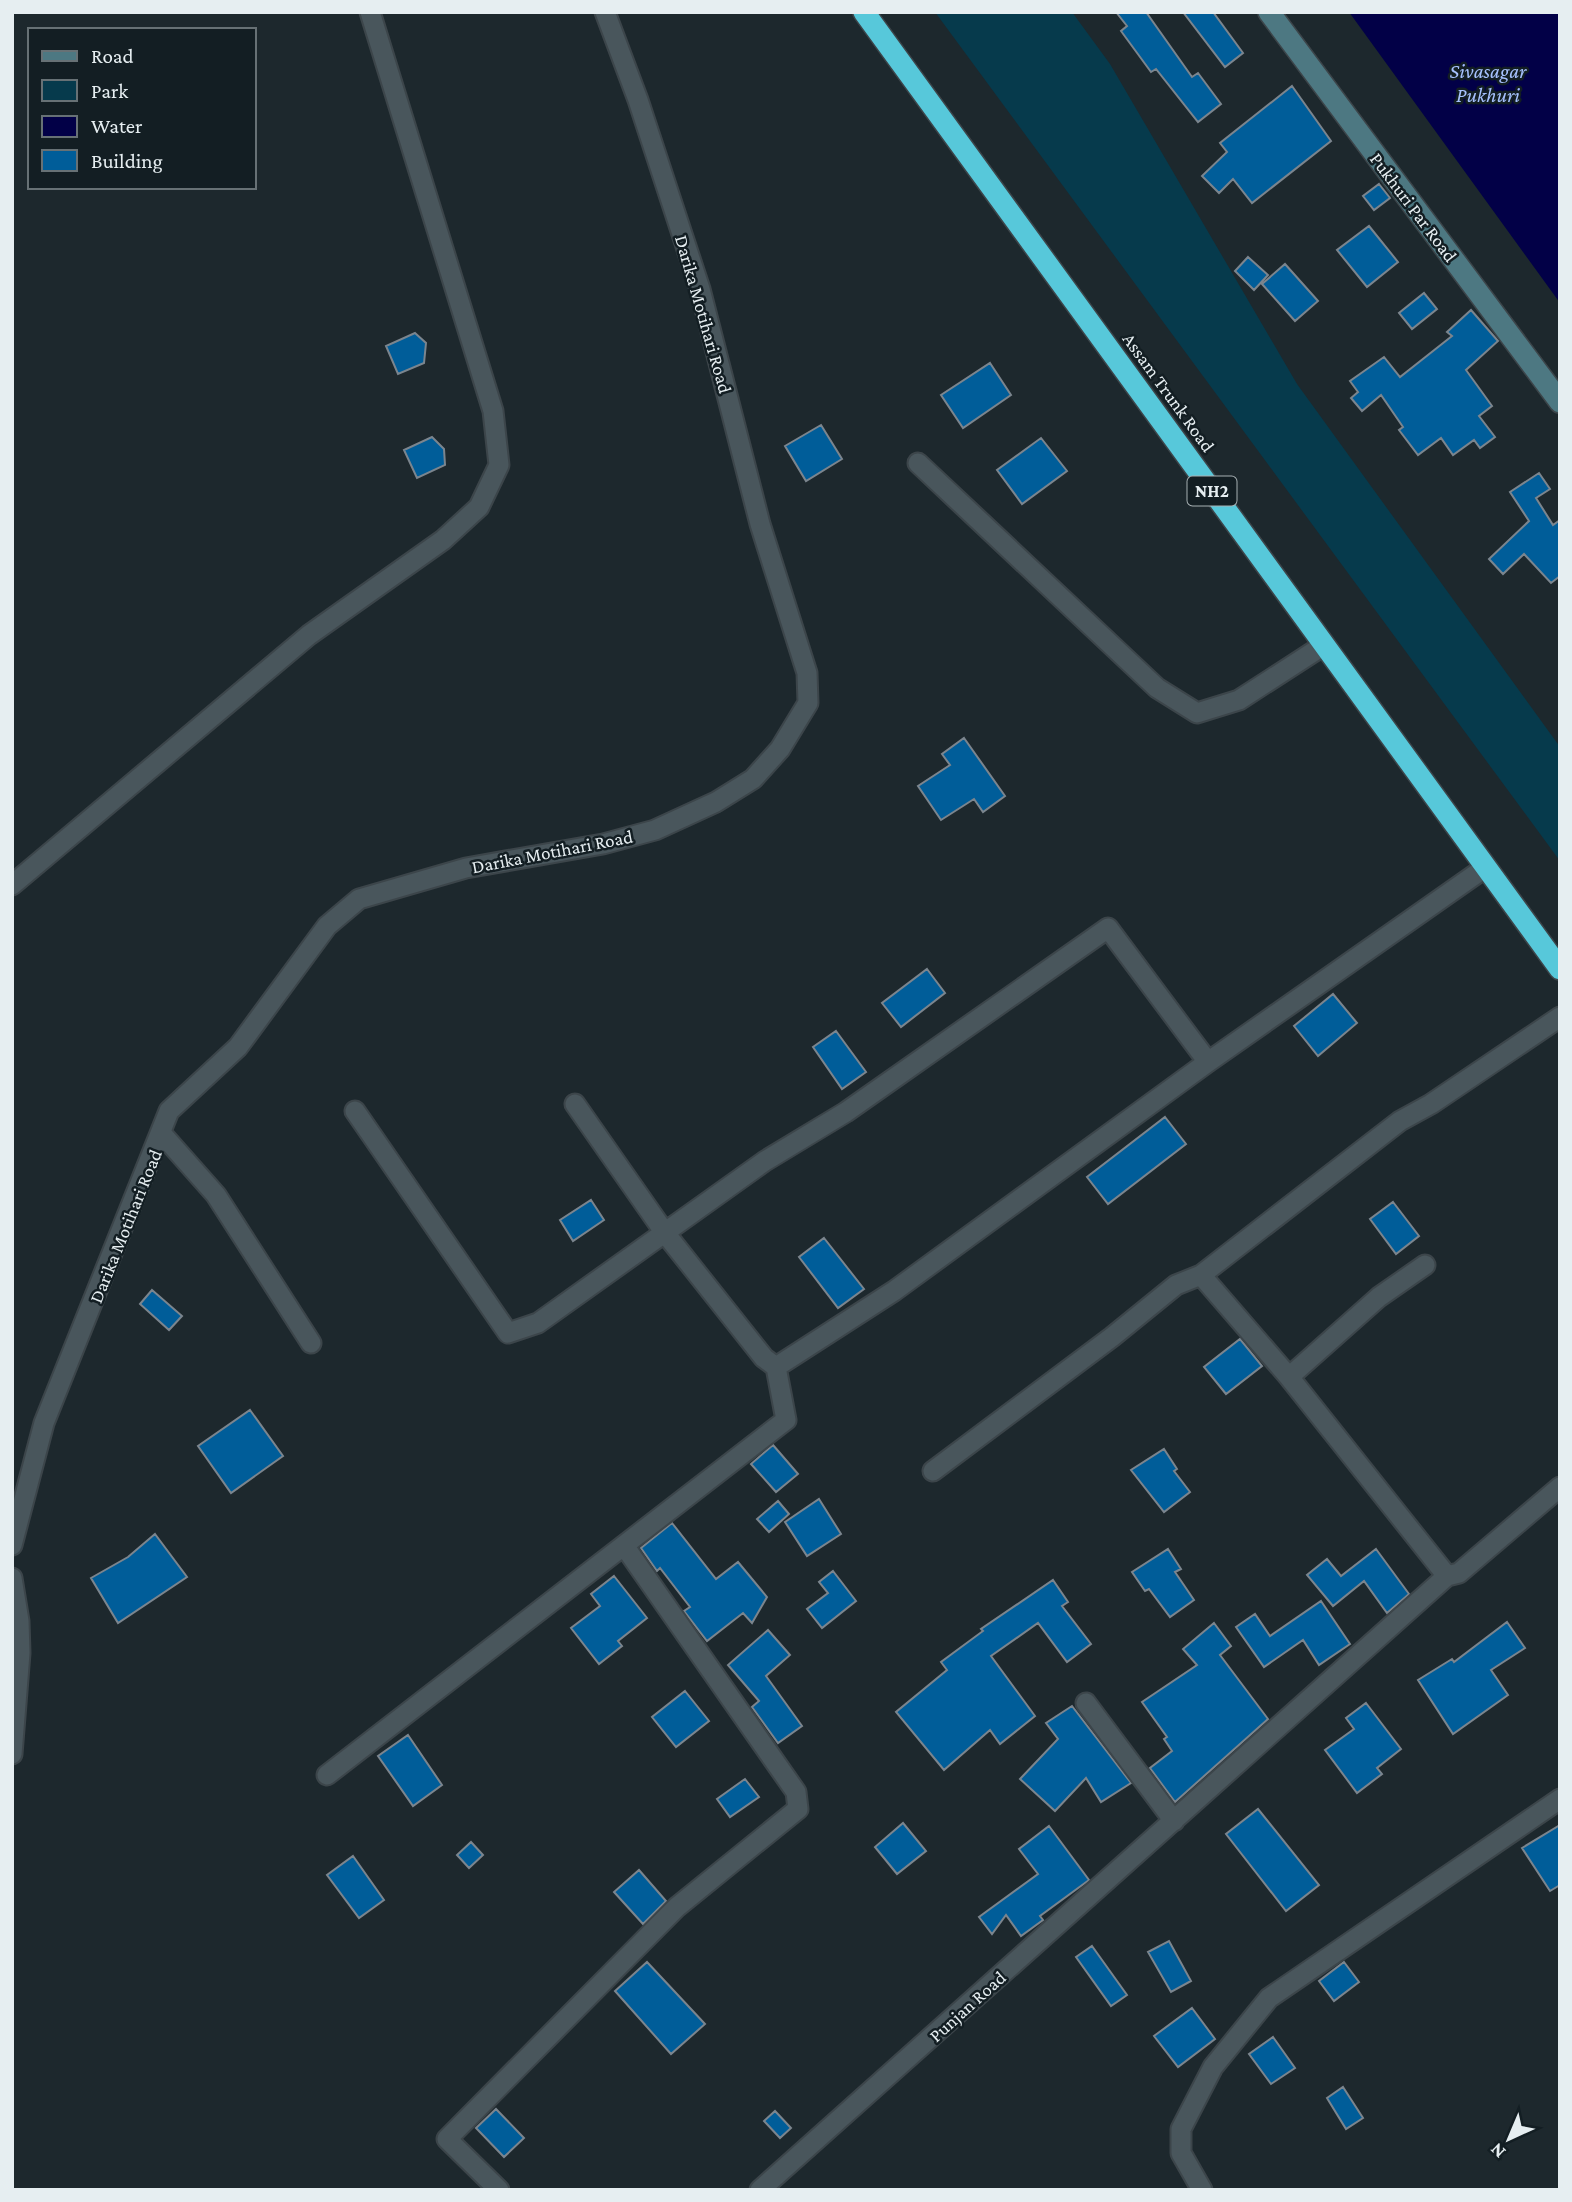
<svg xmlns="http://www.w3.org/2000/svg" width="1572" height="2202" viewBox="0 0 1572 2202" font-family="'Crimson Pro',serif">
  <rect width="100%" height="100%" fill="#1d282d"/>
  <path fill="#063a4c" d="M 935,12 L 1072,12 L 1110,64 L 1297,384 L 1560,747 L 1560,861 Z"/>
  <path fill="#020047" d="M 1349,12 L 1560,12 L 1560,303 Z"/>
  <path fill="#005d99" stroke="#7b858e" stroke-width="2" d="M 1116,12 L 1146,12 L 1192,77 L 1198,73 L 1221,104 L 1198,122 L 1156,69 L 1151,72 L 1121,31 L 1127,26 Z
    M 1183,12 L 1213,12 L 1243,53 L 1225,67 Z
    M 1292,86 L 1331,141 L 1252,203 L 1233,179 L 1219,193 L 1202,176 L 1227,152 L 1220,143 Z
    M 1379,184 L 1390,198 L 1374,210 L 1363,196 Z
    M 1369,226 L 1398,262 L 1367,287 L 1337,250 Z
    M 1248,257 L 1268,275 L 1254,290 L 1235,271 Z
    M 1285,264 L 1318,301 L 1295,321 L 1262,284 Z
    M 1424,293 L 1437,309 L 1412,329 L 1399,313 Z
    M 1471,310 L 1498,341 L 1466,370 L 1492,406 L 1479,416 L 1495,437 L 1480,448 L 1474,440 L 1453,455 L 1441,438 L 1418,455 L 1399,430 L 1403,427 L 1381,395 L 1362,411 L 1351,398 L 1358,392 L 1350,381 L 1384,357 L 1400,377 L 1452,336 L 1447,332 Z
    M 415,333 L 426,343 L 424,363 L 398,374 L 386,346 Z
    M 990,363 L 1011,395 L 963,428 L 941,395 Z
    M 821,425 L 842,459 L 806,481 L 785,446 Z
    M 432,437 L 444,449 L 445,465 L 417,478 L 404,450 Z
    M 1041,438 L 1067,471 L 1022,504 L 997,470 Z
    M 1539,473 L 1550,489 L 1536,498 L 1553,525 L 1560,520 L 1560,576 L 1551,583 L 1524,554 L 1503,574 L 1489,559 L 1529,521 L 1510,492 Z
    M 964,738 L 1005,796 L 983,812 L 974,799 L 941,820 L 918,786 L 950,765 L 942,754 Z
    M 927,969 L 945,993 L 901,1027 L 882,1003 Z
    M 1333,994 L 1357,1023 L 1318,1056 L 1294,1026 Z
    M 836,1031 L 866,1072 L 842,1089 L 813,1047 Z
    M 1165,1117 L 1186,1144 L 1108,1204 L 1087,1177 Z
    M 591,1200 L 604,1220 L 573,1241 L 560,1220 Z
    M 1393,1202 L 1419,1236 L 1396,1254 L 1370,1219 Z
    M 824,1238 L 864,1289 L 838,1308 L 799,1257 Z
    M 152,1290 L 182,1316 L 169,1330 L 140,1304 Z
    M 1240,1339 L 1262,1366 L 1226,1394 L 1204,1367 Z
    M 250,1410 L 283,1456 L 231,1493 L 198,1446 Z
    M 773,1445 L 798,1474 L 776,1492 L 751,1464 Z
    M 1164,1449 L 1177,1469 L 1174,1471 L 1190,1492 L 1164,1512 L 1131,1470 Z
    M 819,1499 L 841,1534 L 807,1556 L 785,1522 Z
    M 778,1501 L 789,1514 L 769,1532 L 757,1519 Z
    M 672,1523 L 716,1579 L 738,1562 L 767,1597 L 752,1623 L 743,1613 L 707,1641 L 684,1611 L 690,1607 L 660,1568 L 657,1571 L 641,1548 Z
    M 155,1534 L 187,1577 L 118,1623 L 91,1578 L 128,1557 Z
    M 1168,1549 L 1181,1569 L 1175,1572 L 1194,1600 L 1170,1617 L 1149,1589 L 1145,1591 L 1132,1572 Z
    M 1376,1549 L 1409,1594 L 1387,1613 L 1364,1581 L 1333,1606 L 1307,1575 L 1327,1559 L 1341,1576 Z
    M 833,1571 L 856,1601 L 822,1628 L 807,1609 L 828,1593 L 819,1582 Z
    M 614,1576 L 647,1618 L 618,1641 L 622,1646 L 599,1664 L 571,1628 L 600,1606 L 591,1594 Z
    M 1053,1580 L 1068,1602 L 1062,1606 L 1091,1644 L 1067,1662 L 1038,1623 L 991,1656 L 1035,1716 L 1000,1744 L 990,1730 L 944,1770 L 896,1712 L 947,1670 L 941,1662 L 983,1631 L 981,1629 Z
    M 1321,1601 L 1350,1644 L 1319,1665 L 1303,1640 L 1264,1667 L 1236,1627 L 1255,1614 L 1270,1636 Z
    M 1507,1622 L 1525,1648 L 1491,1670 L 1508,1695 L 1453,1734 L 1418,1680 L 1452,1659 L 1454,1662 Z
    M 1214,1623 L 1231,1646 L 1220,1655 L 1268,1719 L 1175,1802 L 1150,1768 L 1172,1751 L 1164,1739 L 1167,1737 L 1142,1702 L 1197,1665 L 1183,1649 Z
    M 768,1630 L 790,1655 L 766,1676 L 802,1726 L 778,1743 L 752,1707 L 759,1701 L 728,1665 Z
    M 685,1691 L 709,1721 L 676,1747 L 652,1717 Z
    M 1366,1703 L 1401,1749 L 1377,1768 L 1382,1774 L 1357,1793 L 1325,1750 L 1354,1729 L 1346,1718 Z
    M 1072,1706 L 1131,1783 L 1101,1802 L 1086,1778 L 1055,1811 L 1020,1779 L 1058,1739 L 1046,1723 Z
    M 408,1735 L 442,1785 L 413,1806 L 378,1756 Z
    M 745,1779 L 759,1797 L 730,1817 L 717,1799 Z
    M 1258,1809 L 1319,1885 L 1286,1911 L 1226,1834 Z
    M 903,1823 L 926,1851 L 897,1874 L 875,1847 Z
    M 1560,1825 L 1560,1885 L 1550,1891 L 1522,1848 Z
    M 1049,1826 L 1089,1880 L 1040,1916 L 1043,1920 L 1021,1936 L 1006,1915 L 992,1934 L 979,1917 L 1038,1874 L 1019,1849 Z
    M 471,1842 L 483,1855 L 469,1868 L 457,1855 Z
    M 353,1856 L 384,1900 L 359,1918 L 327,1875 Z
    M 639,1870 L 666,1901 L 643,1924 L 614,1892 Z
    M 1169,1941 L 1191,1981 L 1171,1992 L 1148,1952 Z
    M 1092,1946 L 1127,1995 L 1111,2006 L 1076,1957 Z
    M 647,1962 L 705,2024 L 671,2054 L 615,1991 Z
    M 1344,1962 L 1359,1982 L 1334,2001 L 1319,1981 Z
    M 1192,2008 L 1215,2039 L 1178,2067 L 1154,2036 Z
    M 1273,2037 L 1295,2068 L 1271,2084 L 1249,2054 Z
    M 1343,2087 L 1363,2118 L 1346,2129 L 1327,2098 Z
    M 496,2109 L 524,2138 L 504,2157 L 476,2128 Z
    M 775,2111 L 791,2128 L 780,2138 L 764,2121 Z"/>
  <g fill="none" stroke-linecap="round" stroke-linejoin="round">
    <defs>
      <path id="street" d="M 918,463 L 1157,688 L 1197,713 L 1239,700 L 1324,645
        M 12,885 L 309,635 L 443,540 L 479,507 L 499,465 L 493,411 L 370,12
        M 355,1111 L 508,1333 L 538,1323 L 765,1161 L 846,1112 L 1108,928 L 1208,1062
        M 162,1134 L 216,1195 L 311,1343
        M 1201,1275 L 1289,1377 L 1447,1576
        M 776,1367 L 894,1291 L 1208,1062 L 1486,867
        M 1289,1377 L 1379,1297 L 1425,1265
        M 933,1471 L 1112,1337 L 1176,1285 L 1201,1275 L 1400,1121 L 1431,1104 L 1560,1017
        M 12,1545 L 44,1423 L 169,1111 L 238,1047 L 327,926 L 359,899 L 466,868 L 603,844 L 655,830 L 716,802 L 753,779 L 780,749 L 808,703 L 807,673 L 760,524 L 700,289 L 638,100 L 605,12
        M 12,1578 L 19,1621 L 20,1653 L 12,1754
        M 1086,1703 L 1174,1821
        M 327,1775 L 786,1420 L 776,1367 L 764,1358 L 665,1233 L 575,1104
        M 499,2190 L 447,2139 L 677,1907 L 798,1809 L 796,1792 L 625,1547
        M 760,2190 L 1447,1576 L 1459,1573 L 1560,1487
        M 1202,2190 L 1181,2153 L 1181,2129 L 1213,2067 L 1269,1998 L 1560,1799"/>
      <path id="secondary" d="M 1269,12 L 1560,402"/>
      <path id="highway" d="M 864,12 L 1560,969"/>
    </defs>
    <use href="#street" stroke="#3c454a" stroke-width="23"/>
    <use href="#secondary" stroke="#3c454a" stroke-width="24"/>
    <use href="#highway" stroke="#3c454a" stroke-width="24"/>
    <use href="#street" stroke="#49565c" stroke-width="19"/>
    <use href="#secondary" stroke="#4d7882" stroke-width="21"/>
    <use href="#highway" stroke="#57c8da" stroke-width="21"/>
  </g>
  <g text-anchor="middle" stroke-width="5" stroke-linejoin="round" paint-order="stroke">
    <rect fill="#131e23" stroke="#a7b0b3" stroke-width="2" x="1187.5" y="476.5" width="49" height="29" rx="5"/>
    <g font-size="18" font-weight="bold" fill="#e6eef1">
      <text x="1212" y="497">NH2</text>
    </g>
    <g font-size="19" fill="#e6eef1" stroke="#131e23">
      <text transform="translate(1414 207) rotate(53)" y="7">Pukhuri Par Road</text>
      <text transform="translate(704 314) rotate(74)" y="7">Darika Motihari Road</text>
      <text transform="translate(1169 392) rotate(54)" y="7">Assam Trunk Road</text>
      <text transform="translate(552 851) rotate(-11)" y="7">Darika Motihari Road</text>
      <text transform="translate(125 1226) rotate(-68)" y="7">Darika Motihari Road</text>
      <text transform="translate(967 2006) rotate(-42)" y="7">Punjan Road</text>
    </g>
    <g font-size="21" font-style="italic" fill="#a6c1fe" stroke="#131e23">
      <text x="1488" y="78">Sivasagar<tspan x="1488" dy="24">Pukhuri</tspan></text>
    </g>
  </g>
  <rect width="1572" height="2202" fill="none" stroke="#e6eef1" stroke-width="28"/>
  <rect x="28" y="28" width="228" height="161" fill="#131e23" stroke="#677175" stroke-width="2"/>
  <rect x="42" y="51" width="35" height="10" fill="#4d7882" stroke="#677175" stroke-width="2"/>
  <text x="91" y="63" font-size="21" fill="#e6eef1">Road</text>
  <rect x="42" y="80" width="35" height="21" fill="#063a4c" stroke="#677175" stroke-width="2"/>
  <text x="91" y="98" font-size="21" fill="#e6eef1">Park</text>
  <rect x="42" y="116" width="35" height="21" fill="#020047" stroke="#677175" stroke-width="2"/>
  <text x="91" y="133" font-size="21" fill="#e6eef1">Water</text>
  <rect x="42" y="150" width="35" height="21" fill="#005d99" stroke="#677175" stroke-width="2"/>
  <text x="91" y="168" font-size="21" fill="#e6eef1">Building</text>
  <g transform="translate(1509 2139) rotate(224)" stroke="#131e23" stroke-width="5" paint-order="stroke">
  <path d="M0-5L12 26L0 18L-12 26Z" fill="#e6eef1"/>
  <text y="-10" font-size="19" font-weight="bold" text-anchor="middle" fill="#e6eef1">N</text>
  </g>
</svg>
